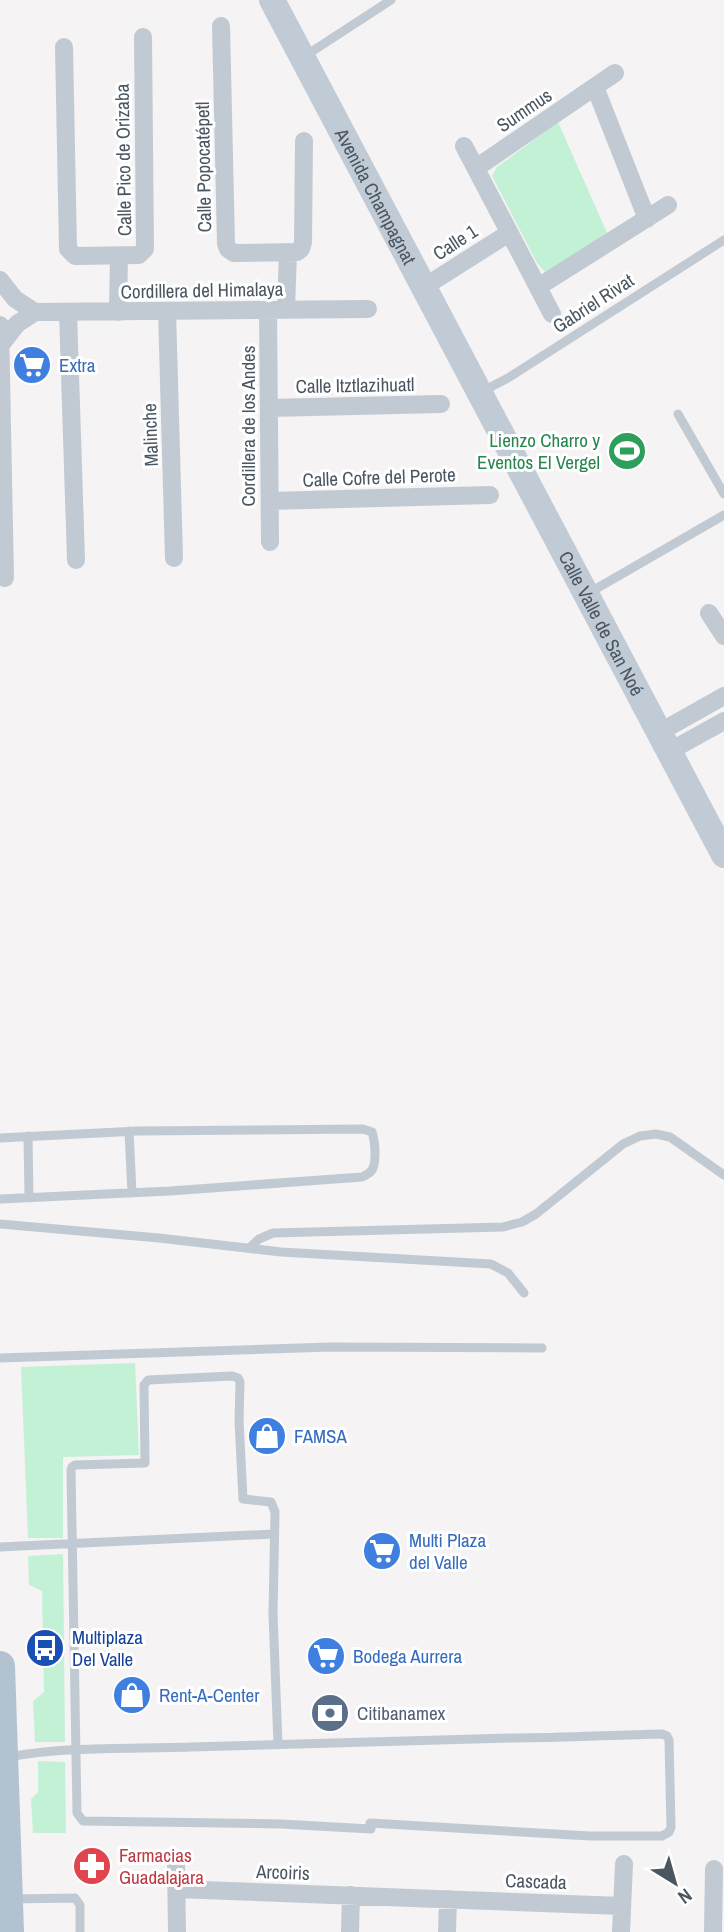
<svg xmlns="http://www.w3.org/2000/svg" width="724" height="1932" viewBox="0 0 724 1932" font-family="'Archivo Narrow',sans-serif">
  <rect width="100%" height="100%" fill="#f5f3f3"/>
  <path fill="#c3f1d5" d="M 558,122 L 608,235 L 548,275 L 537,263 L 492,176 L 497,167 Z
    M 135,1363 L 139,1455 L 63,1457 L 63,1538 L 28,1538 L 21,1367 Z
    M 63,1554 L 65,1742 L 35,1742 L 33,1701 L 44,1692 L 42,1591 L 29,1585 L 28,1556 Z
    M 38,1761 L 65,1762 L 66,1833 L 33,1833 L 31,1799 L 38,1792 Z"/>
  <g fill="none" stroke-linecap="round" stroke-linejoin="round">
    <path stroke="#c1cad2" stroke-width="9" d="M 305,56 L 391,0
      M 481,392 L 508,378 L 724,240
      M 678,414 L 724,494
      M 587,594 L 724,515
      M 129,1131 L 132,1193
      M 28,1136 L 29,1198
      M 0,1138 L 138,1131 L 363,1129 L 372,1132 C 375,1141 377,1161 372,1170 C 369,1174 366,1175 362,1177 L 170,1191 L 0,1199
      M 0,1224 L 159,1238 L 281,1252 L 491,1264 L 508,1273 L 524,1293
      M 249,1248 L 259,1239 L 273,1233 L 503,1227 L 522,1222 L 536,1214 L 623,1144 L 640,1136 L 656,1134 L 670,1137 L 724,1175
      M 0,1358 L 330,1347 L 542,1348
      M 0,1547 L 274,1534
      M 9,1757 C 68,1746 130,1749 190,1747 C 297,1744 404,1741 511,1738 C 562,1738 612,1735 662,1734 L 667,1736 L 669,1740 L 671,1827 L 669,1832 L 662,1836 L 590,1836 L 370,1823 L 371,1829 L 281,1824 L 83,1821 L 77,1813 L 71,1470 L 72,1467 L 75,1465 L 145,1463 L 144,1385 L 148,1380 L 232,1376 L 238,1378 L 240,1382 L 239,1421 L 243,1499 L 271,1502 L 275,1512 L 273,1614 L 278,1745
      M 11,1899 L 75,1898 L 80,1905 L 80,1932"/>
    <path stroke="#c1cad2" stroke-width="18" d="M 221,26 L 226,244 L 228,249 L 234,253 L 297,252 L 301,249 L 303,242 L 304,141
      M 64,47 L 68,249 L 75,256 L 139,255 L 145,249 L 143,37
      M 595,87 L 647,219
      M 464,146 L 552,314
      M 476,168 L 615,73
      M 0,280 L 15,299 L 35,312
      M 424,287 L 509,233
      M 538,287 L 668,205
      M 268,310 L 270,542
      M 286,310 L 288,252
      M 167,311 L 174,558
      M 68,312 L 76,560
      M 118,312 L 119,256
      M 0,325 L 5,578
      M 0,346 L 17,324 L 35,312 L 368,309
      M 269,408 L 441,404
      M 270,501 L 490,495
      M 709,613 L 724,636
      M 660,732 L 724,696
      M 670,751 L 724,721
      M 176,1865 L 177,1932
      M 177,1889 L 622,1906
      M 350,1932 L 351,1895
      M 447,1932 L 448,1899
      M 621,1932 L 624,1864
      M 713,1932 L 714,1869"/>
    <path stroke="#c1cbd6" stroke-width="26" id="s1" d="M 272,0 L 724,855"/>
    <path stroke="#b3c2d1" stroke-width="30" d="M 0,1666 L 9,1932"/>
  </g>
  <defs>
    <symbol id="supermarket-disc" viewBox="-11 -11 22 22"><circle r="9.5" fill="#3f7fe0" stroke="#fff"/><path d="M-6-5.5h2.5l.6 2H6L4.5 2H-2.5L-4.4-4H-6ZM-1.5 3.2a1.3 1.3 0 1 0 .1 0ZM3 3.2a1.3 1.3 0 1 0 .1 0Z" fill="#fff"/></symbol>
    <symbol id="stadium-disc" viewBox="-11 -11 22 22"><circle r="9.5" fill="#2e9e5b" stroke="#fff"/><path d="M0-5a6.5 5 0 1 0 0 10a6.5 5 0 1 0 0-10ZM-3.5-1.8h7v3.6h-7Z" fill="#fff"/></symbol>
    <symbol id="shop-disc" viewBox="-11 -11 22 22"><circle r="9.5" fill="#3f7fe0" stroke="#fff"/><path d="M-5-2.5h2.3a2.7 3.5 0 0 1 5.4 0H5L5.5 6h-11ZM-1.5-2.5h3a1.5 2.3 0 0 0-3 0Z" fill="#fff"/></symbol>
    <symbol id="bus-disc" viewBox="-11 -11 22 22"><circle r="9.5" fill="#1a4fb4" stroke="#fff"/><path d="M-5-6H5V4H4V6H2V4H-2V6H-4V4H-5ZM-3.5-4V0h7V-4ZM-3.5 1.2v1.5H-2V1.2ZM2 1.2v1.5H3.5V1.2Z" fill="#fff"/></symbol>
    <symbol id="bank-disc" viewBox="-11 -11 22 22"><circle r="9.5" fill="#5c6f8a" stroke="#fff"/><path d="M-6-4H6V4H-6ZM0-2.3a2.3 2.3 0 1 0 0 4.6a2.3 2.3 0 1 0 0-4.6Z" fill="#fff"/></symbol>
    <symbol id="pharmacy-disc" viewBox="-11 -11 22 22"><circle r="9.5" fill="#e0444e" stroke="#fff"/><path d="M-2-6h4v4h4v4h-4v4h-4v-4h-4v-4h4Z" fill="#fff"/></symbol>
  </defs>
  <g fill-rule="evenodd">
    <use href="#supermarket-disc" x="10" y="343" width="44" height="44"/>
    <use href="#stadium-disc" x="605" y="429" width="44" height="44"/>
    <use href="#shop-disc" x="245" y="1414" width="44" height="44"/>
    <use href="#supermarket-disc" x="360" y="1529" width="44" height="44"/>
    <use href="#bus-disc" x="23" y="1626" width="44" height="44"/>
    <use href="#supermarket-disc" x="304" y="1634" width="44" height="44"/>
    <use href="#shop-disc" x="110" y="1673" width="44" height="44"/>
    <use href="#bank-disc" x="308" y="1691" width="44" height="44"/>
    <use href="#pharmacy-disc" x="70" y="1844" width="44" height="44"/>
  </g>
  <g text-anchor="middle" stroke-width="6" stroke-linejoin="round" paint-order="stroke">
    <g font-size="19" fill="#4a5661" stroke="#fff">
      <text transform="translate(524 110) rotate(-34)" y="7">Summus</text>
      <text transform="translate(123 160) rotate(-91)" y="7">Calle Pico de Orizaba</text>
      <text transform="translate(203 167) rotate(-91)" y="7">Calle Popocatépetl</text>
      <text dy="7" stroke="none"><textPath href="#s1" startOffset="222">Avenida Champagnat</textPath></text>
      <text transform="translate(455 242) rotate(-33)" y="7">Calle 1</text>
      <text transform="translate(202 290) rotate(-1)" y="7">Cordillera del Himalaya</text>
      <text transform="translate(593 303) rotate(-33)" y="7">Gabriel Rivat</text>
      <text transform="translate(355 385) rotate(-1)" y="7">Calle Itztlazihuatl</text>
      <text transform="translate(248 426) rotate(-90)" y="7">Cordillera de los Andes</text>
      <text transform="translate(150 435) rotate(-92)" y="7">Malinche</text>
      <text transform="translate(379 477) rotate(-2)" y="7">Calle Cofre del Perote</text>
      <text dy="7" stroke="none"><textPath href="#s1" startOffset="705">Calle Valle de San Noé</textPath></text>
      <text transform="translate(283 1872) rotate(2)" y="7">Arcoiris</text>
      <text transform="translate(536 1881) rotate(2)" y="7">Cascada</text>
    </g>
    <g font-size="19" fill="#366cbe" stroke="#fff" text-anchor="start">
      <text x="59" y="372">Extra</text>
      <text x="294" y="1443">FAMSA</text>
      <text x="409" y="1547">Multi Plaza<tspan x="409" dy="22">del Valle</tspan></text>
      <text x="353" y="1663">Bodega Aurrera</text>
      <text x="159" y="1702">Rent-A-Center</text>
    </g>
    <g font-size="19" fill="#27864d" stroke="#fff" text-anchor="end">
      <text x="600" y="447">Lienzo Charro y<tspan x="600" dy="22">Eventos El Vergel</tspan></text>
    </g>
    <g font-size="19" fill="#164399" stroke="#fff" text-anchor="start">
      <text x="72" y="1644">Multiplaza<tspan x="72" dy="22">Del Valle</tspan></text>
    </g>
    <g font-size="19" fill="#4e5e75" stroke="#fff" text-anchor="start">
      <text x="357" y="1720">Citibanamex</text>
    </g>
    <g font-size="19" fill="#be3a42" stroke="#fff" text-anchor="start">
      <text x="119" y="1862">Farmacias<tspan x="119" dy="22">Guadalajara</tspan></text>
    </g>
  </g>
  <g transform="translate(675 1883) rotate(143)" stroke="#ffffff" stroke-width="5" paint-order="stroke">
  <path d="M0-5L12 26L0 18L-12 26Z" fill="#4a5661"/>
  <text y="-10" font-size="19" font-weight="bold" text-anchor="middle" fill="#4a5661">N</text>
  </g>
</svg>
